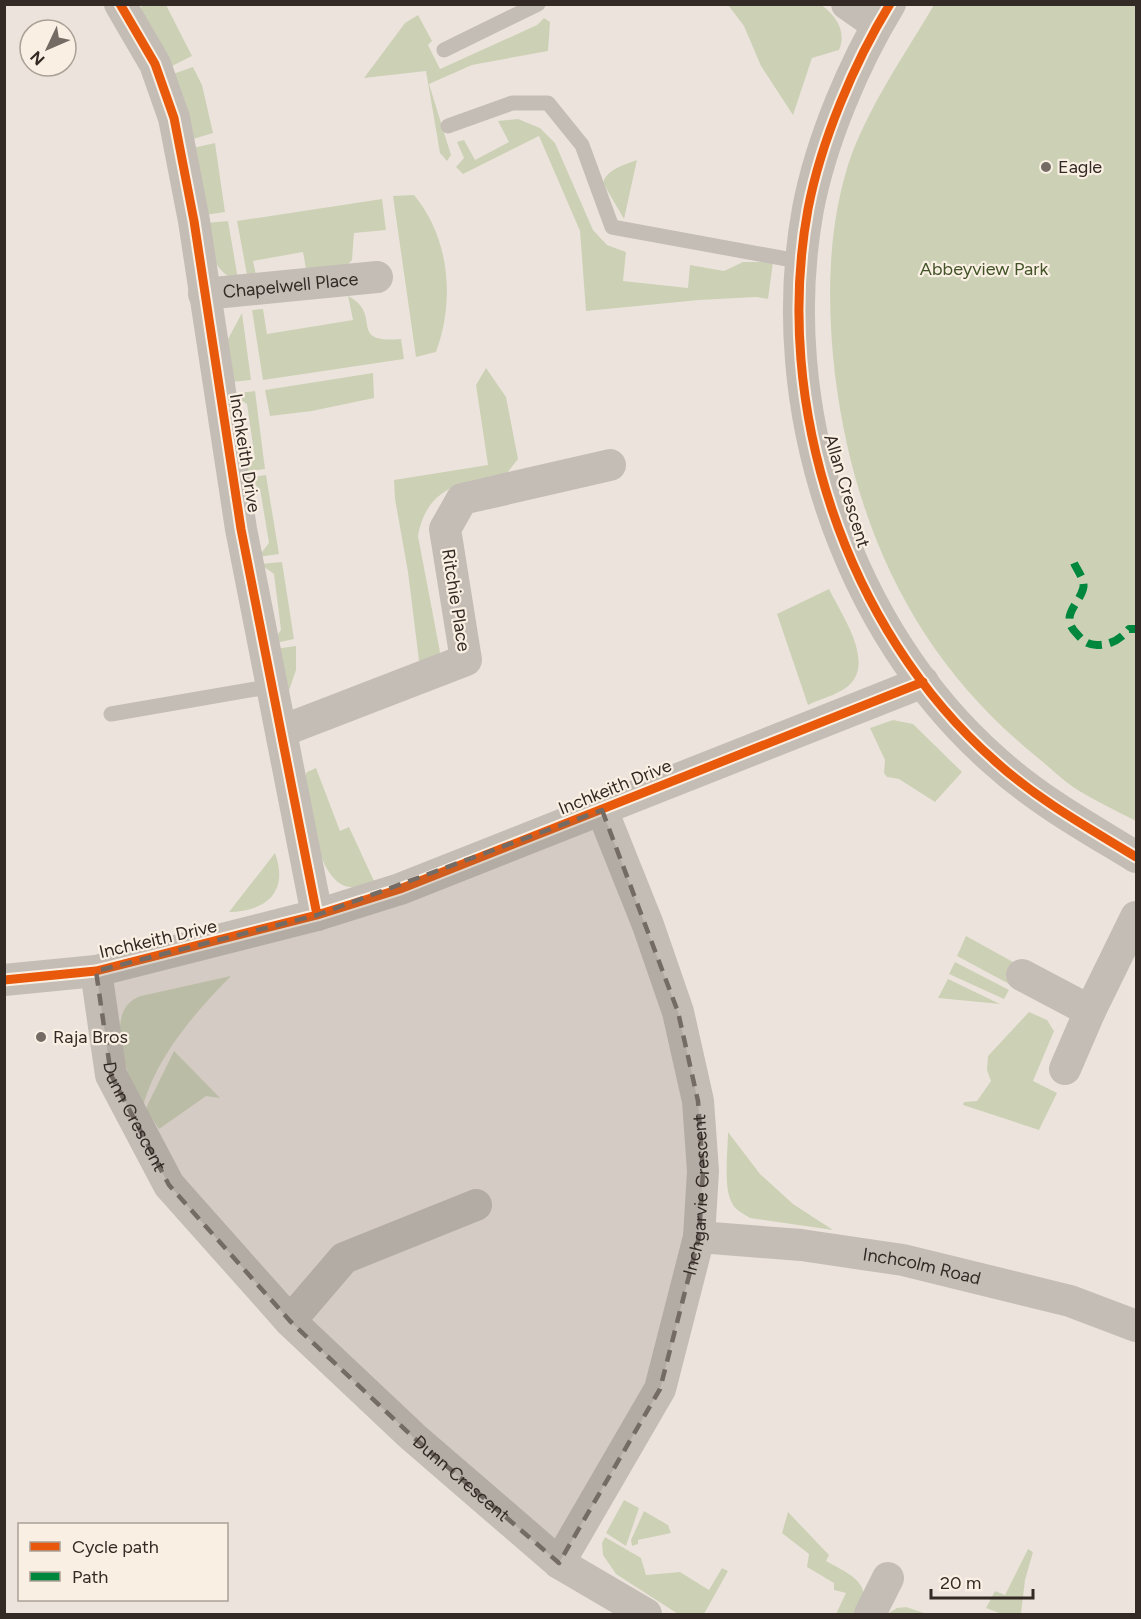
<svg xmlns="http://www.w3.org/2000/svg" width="1141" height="1619" viewBox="0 0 1141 1619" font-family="Figtree,sans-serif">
  <rect width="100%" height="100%" fill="#ece4dc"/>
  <path fill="#ccd1b6" d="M 144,5 L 166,5 L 192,56 L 168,68 L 137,10 Z
    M 728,5 L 821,5 C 836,15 847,32 839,50 L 812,58 L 793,115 L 761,66 L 744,26 Z
    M 934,5 L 1136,5 L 1136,821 C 1115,810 1093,800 1073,787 C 1059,777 1046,764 1032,753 C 914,656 854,526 835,375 C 827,305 827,233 848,165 C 867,108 904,56 934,5 Z
    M 418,15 L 432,41 L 428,45 L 440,69 L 537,25 L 544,18 L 550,22 L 548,51 L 472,65 L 429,84 L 451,155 L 447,161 L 440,153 L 426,71 L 364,78 L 405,23 Z
    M 193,67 L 202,85 L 213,133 L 190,140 L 170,75 Z
    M 518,119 L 540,128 L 555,143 L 593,230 L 607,245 L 626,252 L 623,281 L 688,288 L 690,265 L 724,271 L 743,262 L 773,262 L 768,299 L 756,297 L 699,300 L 586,311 L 580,231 L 539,136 L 463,174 L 456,167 L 464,158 L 457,142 L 464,140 L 475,160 L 509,142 L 498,121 Z
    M 215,143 L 225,212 L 205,215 L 193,148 Z
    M 637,160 L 624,219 L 603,183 C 607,169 624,165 637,160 Z
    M 414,195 C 450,238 455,301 436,352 L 416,357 L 393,196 Z
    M 382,199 L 386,230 L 354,233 L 352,260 L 344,269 L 307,275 L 303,252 L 253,261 L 258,284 L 248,280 L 237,221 Z
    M 228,221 L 238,279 C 212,275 209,244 205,223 Z
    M 348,296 C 384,314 346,344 401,339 L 404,359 L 263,380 L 252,310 L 263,309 L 267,334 L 353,320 Z
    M 242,313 L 251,380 L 231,382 L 228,339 Z
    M 486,368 L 506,397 L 518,459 L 507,473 C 465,482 427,485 418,536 L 440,652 L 434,662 L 420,669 L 408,572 L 395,499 L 394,480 L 488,465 L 476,385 Z
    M 373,373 L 374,398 L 312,411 L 270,416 L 265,390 Z
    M 255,391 L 265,469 L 242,472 L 255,459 L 247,404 L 232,394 Z
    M 266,475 L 279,554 L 258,557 L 269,543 L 260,489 L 246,478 Z
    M 282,562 L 294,639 L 271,644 L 281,630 L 274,574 L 260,564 Z
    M 829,589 C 841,614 877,664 847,687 C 837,695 820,699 808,705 L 777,614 Z
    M 296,646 L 296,670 L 283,708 L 274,649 Z
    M 893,720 L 913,724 L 962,772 L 935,802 L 899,779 L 887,777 L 884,773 L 885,760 L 870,728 Z
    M 316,768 L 340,831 L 349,827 L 374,881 C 369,883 362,886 356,887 C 316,892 310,805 304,778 L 307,772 Z
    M 275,853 C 289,892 267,911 229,912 Z
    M 966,936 L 1022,967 L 1011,985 L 957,956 Z
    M 955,962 L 1009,990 L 1004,999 L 949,974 Z
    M 231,976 C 195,1012 153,1061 142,1111 C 131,1082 99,1010 141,996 Z
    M 948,979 L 1000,1004 L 938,998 Z
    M 1029,1012 L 1047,1020 L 1054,1031 L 1033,1081 L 1057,1093 L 1039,1130 L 963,1105 L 964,1102 L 977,1101 L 991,1081 L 987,1070 L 988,1056 Z
    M 174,1051 L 220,1098 L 206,1096 L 159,1129 L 146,1110 L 147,1106 Z
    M 728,1132 L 760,1174 L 793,1204 L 833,1230 L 750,1218 C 744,1214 735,1210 732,1203 C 723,1188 728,1150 728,1132 Z
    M 624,1500 L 639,1508 L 626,1546 L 606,1533 Z
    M 644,1511 L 668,1525 L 671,1533 L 638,1540 L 638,1544 L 632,1546 L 631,1540 Z
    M 788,1512 L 829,1555 L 826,1561 C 851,1575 874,1583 859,1614 L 836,1614 L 846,1593 L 834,1590 L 834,1583 L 807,1567 L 809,1554 L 782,1533 Z
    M 605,1537 L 641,1558 L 646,1575 L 680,1572 L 709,1590 L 722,1568 L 728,1571 L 704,1614 L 678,1614 L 616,1574 L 603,1555 L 602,1543 Z
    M 1028,1549 L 1033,1552 L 1025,1580 L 1021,1614 L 1002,1614 L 986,1608 L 995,1591 L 1005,1595 Z
    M 906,1607 L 927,1614 L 887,1614 L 897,1608 Z"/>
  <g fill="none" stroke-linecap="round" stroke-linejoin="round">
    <path stroke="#c4bdb6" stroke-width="15" d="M 444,50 L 538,4
      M 448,126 L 512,103 L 548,103 L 582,145 L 612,227 L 803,262
      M 111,714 L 273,686"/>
    <g stroke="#c4bdb6" stroke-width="32">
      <path d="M 120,4 L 155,64 L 174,118 L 194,221 L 241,529 L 317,915"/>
      <path d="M 847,4 L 877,25"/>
      <path d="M 890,4 C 854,63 821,141 808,209 C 772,405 845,629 995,761 C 1038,800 1087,827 1136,857"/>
      <path id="s1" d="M 204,294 L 377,277"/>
      <path d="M 282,731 L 466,660 L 445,529 L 462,499 L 610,465"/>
      <path id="s2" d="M 96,971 L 111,1075 L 169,1185 L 290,1321 L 413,1437 L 559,1563 L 646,1614"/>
      <path d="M 1022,975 L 1090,1011 L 1065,1069"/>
      <path d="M 4,980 L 96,971 L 317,915 L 400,889 L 923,682"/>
      <path d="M 1090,1011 L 1136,917"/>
      <path id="s3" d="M 699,1237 L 801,1245 L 903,1260 L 1070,1301 L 1136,1326"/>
      <path d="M 290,1321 L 344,1258 L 476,1205"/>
      <path id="s4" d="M 559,1563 L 660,1389 L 699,1237 L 703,1171 L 698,1101 L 678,1012 L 648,925 L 602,810"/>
      <path d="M 870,1614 L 888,1578"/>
    </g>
    <path stroke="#00873e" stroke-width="8" stroke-dasharray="15 8" stroke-linecap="butt" d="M 1074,563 C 1077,570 1086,581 1083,589 C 1078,606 1059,616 1077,634 C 1083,641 1088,645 1097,645 C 1111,645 1121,639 1129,629 L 1136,629"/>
    <defs>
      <path id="cycleway" d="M 120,4 L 155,64 L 174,118 L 194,221 L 241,529 L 317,915
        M 890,4 C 854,63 821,141 808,209 C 772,405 845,629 995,761 C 1038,800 1087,827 1136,857
        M 4,980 L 96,971 L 317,915 L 400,889 L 923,682"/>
    </defs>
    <use href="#cycleway" stroke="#f9efe2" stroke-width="13"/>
    <use href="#cycleway" stroke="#e8590c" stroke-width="9"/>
  </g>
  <path fill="#746b65" fill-opacity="0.2" stroke="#746b65" stroke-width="4.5" stroke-dasharray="12 8" stroke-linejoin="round" d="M 602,810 L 678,1012 L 698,1101 L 703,1171 L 699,1237 L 660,1389 L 559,1563 L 413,1437 L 290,1321 L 169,1185 L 111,1075 L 96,971 L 317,915 Z"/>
  <g fill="#746b65" stroke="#f9efe2" stroke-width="2">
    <circle cx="1046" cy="167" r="6"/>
    <circle cx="41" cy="1037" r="6"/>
  </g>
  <g text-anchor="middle" stroke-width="4.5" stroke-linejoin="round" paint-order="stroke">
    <g font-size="18" fill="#342a25" stroke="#f9efe2" text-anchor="start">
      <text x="1058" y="173">Eagle</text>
      <text x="53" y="1043">Raja Bros</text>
    </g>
    <g font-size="18" fill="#425328" stroke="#f9efe2">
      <text x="984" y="275">Abbeyview Park</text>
    </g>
    <g font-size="18" fill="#342a25" stroke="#f9efe2">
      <text dy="6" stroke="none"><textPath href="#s1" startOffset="87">Chapelwell Place</textPath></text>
      <text transform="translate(245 453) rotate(81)" y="6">Inchkeith Drive</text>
      <text transform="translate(847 491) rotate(73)" y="6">Allan Crescent</text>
      <text transform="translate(456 600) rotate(81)" y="6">Ritchie Place</text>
      <text transform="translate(615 787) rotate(-22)" y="6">Inchkeith Drive</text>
      <text transform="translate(158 939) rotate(-13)" y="6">Inchkeith Drive</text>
      <text dy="6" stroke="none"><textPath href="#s2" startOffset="152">Dunn Crescent</textPath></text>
      <text dy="6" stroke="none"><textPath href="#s4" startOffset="400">Inchgarvie Crescent</textPath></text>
      <text dy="6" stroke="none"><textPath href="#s3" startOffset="225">Inchcolm Road</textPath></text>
      <text dy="6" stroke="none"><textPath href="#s2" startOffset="644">Dunn Crescent</textPath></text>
    </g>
  </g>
  <rect width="1141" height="1619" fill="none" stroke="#342a25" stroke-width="12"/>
  <rect x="18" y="1523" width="210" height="78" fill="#f9efe2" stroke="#aaa096" stroke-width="1.5"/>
  <rect x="30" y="1542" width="30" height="9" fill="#e8590c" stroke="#aaa096" stroke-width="1.5"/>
  <text x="72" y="1553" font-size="18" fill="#342a25">Cycle path</text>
  <rect x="30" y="1572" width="30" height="9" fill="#00873e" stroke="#aaa096" stroke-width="1.5"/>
  <text x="72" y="1583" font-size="18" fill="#342a25">Path</text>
  <g transform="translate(48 48) rotate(226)"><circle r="28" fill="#f9efe2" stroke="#aaa096" stroke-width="1.5"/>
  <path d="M0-4.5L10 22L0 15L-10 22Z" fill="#746b65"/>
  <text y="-9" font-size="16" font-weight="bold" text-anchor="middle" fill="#342a25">N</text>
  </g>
  <path d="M931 1589v9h102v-9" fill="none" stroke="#342a25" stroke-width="3"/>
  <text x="940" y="1589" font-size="18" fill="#342a25" stroke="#f9efe2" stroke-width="4.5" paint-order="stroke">20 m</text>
</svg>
